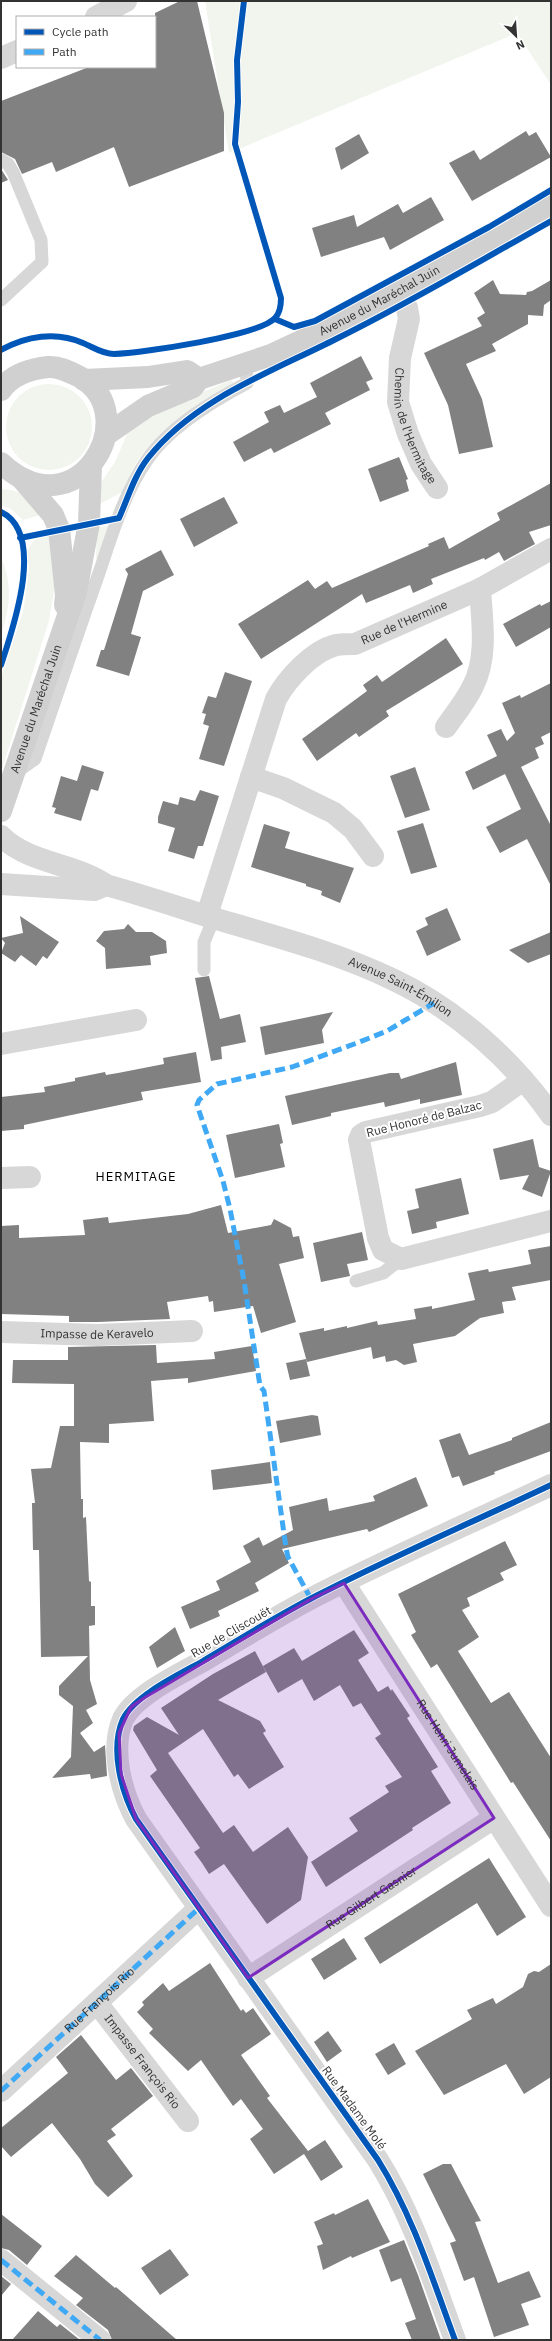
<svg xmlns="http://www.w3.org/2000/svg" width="552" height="2341" viewBox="0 0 552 2341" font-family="'IBM Plex Sans',sans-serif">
  <rect width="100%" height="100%" fill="#fff"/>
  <path fill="#f1f5ed" d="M 205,1 L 551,1 L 551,85 L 517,33 L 229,153 Z
    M 231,380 L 234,383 C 184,412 144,435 122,492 L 96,506 L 98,487 L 115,462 L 128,432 L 152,414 Z
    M6 427a43 43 0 1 1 86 0a43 43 0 1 1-86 0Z
    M 1,489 C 21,489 32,500 44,514 L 23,520 L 11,509 L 1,505 Z
    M 110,526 L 98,556 L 96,560 L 97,527 Z
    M 50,536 L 57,573 L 49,621 L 1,772 L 1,678 L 23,612 L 29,570 L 27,551 L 34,540 Z
    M 1,558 C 13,584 10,608 1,635 Z"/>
  <path fill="#818181" d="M 180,1 L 197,1 L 224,113 L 224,151 L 129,187 L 114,147 L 56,172 L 52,162 L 22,174 L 15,159 L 1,152 L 1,101 L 89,67 L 155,67 L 155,13 Z
    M 526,131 L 529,136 L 536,132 L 551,157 L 472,201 L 449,163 L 474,150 L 480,160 Z
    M 359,134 L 369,153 L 341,170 L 335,148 Z
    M 1,169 L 8,180 L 1,183 Z
    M 431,197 L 444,220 L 390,250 L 384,237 L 321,257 L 312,228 L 354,215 L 357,227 L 398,204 L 403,213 Z
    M 493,280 L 500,294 L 526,295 L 527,292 L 532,291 L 551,280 L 551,300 L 544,305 L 543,316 L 528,315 L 528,324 L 492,344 L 496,351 L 466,364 L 482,399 L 493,447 L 459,454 L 448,405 L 424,353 L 482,326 L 477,318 L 485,313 L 474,293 Z
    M 361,356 L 373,379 L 366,382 L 370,390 L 325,413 L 331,424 L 274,453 L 271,448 L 244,462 L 233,442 L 269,422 L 264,412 L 280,405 L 284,413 L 317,397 L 310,383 Z
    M 399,457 L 408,479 L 406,480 L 409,491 L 380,502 L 368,469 Z
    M 551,483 L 551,525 L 529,532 L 535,544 L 504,561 L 499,552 L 485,560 L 484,558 L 431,579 L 433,584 L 413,593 L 410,585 L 366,603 L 362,594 L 261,659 L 238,624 L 308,580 L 315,589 L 327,581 L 332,588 L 429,546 L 428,544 L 444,537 L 449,549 L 500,520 L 497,513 Z
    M 224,497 L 238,523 L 194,547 L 180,519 Z
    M 161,550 L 174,575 L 143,591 L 131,634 L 141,637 L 129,676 L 96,666 L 101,650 L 104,650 L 128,574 L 125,569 Z
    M 551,601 L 551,627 L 516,647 L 503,624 L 540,604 L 541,606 Z
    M 446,638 L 463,664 L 386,711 L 389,716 L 359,737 L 356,733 L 317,761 L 302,739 L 367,691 L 363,685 L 377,675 L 382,682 Z
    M 225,672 L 252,681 L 224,766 L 199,759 L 209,726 L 203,724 L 206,714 L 202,713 L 208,696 L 216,698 Z
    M 551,683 L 551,732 L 541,737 L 544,744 L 535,748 L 539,758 L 521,767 L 551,826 L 551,886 L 527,839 L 500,853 L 486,827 L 521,809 L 505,774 L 473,790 L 465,772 L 497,756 L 487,735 L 501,729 L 507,741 L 515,733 L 502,703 L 520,695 L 521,698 Z
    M 82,765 L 104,772 L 98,791 L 91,789 L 81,821 L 54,813 L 56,808 L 52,807 L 61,776 L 77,781 Z
    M 415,767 L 430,810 L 405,818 L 390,776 Z
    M 200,790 L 219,796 L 203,846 L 198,846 L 194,859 L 168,851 L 175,828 L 158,823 L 158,817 L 163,801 L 178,805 L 180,797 L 195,801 Z
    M 423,823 L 437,867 L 411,874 L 397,831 Z
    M 264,824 L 290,832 L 285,848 L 354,868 L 340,903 L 321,895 L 322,891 L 306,886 L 306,884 L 251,867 Z
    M 447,908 L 461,940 L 427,956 L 416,931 L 428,925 L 425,918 Z
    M 20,916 L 59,942 L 47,959 L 43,956 L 36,966 L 21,955 L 15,962 L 1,953 L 5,943 L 1,938 L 23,933 Z
    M 128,924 L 136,932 L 152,932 L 166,941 L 167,953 L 150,956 L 151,965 L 106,969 L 105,948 L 96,941 L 104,931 L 124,929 Z
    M 551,932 L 551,954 L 528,963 L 509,950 Z
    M 209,976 L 220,1019 L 240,1014 L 246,1042 L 221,1047 L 222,1059 L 211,1061 L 195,978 Z
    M 333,1012 L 322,1030 L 324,1043 L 265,1055 L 260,1027 Z
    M 196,1052 L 201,1082 L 141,1092 L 143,1100 L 24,1125 L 24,1129 L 1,1131 L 1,1097 L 45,1092 L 44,1087 L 75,1081 L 75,1078 L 105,1072 L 106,1075 L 118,1073 L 164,1064 L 163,1058 Z
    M 456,1062 L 462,1095 L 420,1104 L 420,1099 L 385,1107 L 384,1102 L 331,1113 L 331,1116 L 292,1125 L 285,1096 L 390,1073 L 399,1073 L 401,1079 Z
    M 279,1124 L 283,1143 L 280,1144 L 285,1167 L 235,1178 L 226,1135 Z
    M 533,1139 L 539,1167 L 551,1171 L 542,1197 L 522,1189 L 529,1175 L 500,1180 L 493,1149 Z
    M 461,1178 L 469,1214 L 436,1222 L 437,1228 L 412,1234 L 407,1211 L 419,1208 L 415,1189 Z
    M 221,1205 L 228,1233 L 271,1225 L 274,1219 L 291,1228 L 293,1237 L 299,1236 L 304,1258 L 279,1264 L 296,1322 L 261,1333 L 253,1306 L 214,1312 L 213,1301 L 209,1302 L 208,1296 L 167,1302 L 170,1319 L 98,1322 L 69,1322 L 69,1316 L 1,1314 L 1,1226 L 19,1225 L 19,1238 L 85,1235 L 83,1220 L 108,1217 L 109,1223 L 188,1214 Z
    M 362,1232 L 368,1260 L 347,1264 L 350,1276 L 321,1282 L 313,1243 Z
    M 551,1246 L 551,1280 L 512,1287 L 516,1300 L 502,1302 L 504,1313 L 480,1318 L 455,1336 L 413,1344 L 417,1362 L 404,1365 L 396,1360 L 386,1362 L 385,1356 L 373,1359 L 371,1347 L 307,1362 L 299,1333 L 324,1328 L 324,1331 L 347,1326 L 347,1328 L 377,1321 L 378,1325 L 416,1319 L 414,1309 L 432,1306 L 432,1309 L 475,1300 L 468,1273 L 488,1269 L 489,1272 L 531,1264 L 528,1250 Z
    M 156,1345 L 157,1363 L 215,1359 L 214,1352 L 252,1346 L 256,1371 L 188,1383 L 188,1378 L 151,1381 L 154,1421 L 109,1424 L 109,1443 L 80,1442 L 81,1499 L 83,1499 L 83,1518 L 86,1517 L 89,1581 L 91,1582 L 91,1606 L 95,1606 L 95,1625 L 89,1626 L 90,1680 L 97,1704 L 86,1710 L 93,1723 L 80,1733 L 94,1752 L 105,1745 L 107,1776 L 91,1779 L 90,1774 L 52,1778 L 71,1757 L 73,1706 L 59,1695 L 59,1686 L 88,1656 L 41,1657 L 39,1550 L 33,1550 L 32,1503 L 35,1503 L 31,1469 L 51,1468 L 60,1426 L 74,1426 L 74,1384 L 12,1383 L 13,1360 L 68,1360 L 68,1347 Z
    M 306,1359 L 310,1376 L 290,1380 L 286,1363 Z
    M 312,1415 L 318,1416 L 321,1435 L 280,1443 L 276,1421 Z
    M 551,1422 L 551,1451 L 494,1472 L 495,1474 L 463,1486 L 459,1476 L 452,1478 L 439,1440 L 460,1433 L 469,1455 L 512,1440 L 512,1438 Z
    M 270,1462 L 272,1483 L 213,1490 L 211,1470 Z
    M 416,1477 L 428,1506 L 369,1532 L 367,1529 L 282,1549 L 289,1563 L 255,1583 L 259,1591 L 218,1611 L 220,1616 L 190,1629 L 181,1607 L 220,1590 L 216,1581 L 251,1562 L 243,1546 L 259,1537 L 263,1546 L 293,1530 L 289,1507 L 327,1498 L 329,1511 L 375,1501 L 373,1496 Z
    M 505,1541 L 517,1565 L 500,1573 L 504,1580 L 467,1598 L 470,1606 L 462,1610 L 479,1637 L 458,1651 L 491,1703 L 509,1692 L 551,1758 L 551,1841 L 513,1782 L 511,1783 L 437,1664 L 431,1668 L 411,1635 L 416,1632 L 398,1594 Z
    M 175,1627 L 185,1651 L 157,1668 L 149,1647 Z
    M 354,1630 L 369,1653 L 358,1660 L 378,1692 L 388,1686 L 391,1691 L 392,1689 L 410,1716 L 407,1718 L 438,1767 L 431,1771 L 451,1803 L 412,1828 L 413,1830 L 326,1887 L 311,1862 L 358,1831 L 349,1818 L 389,1792 L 385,1786 L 402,1777 L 375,1738 L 381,1734 L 361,1703 L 353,1707 L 340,1685 L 314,1701 L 302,1679 L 278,1693 L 263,1666 L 294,1648 L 302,1661 Z
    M 255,1651 L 266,1672 L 218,1700 L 260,1721 L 266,1731 L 263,1733 L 284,1767 L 249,1789 L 238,1774 L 234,1777 L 203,1729 L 168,1753 L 223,1833 L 234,1825 L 253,1852 L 288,1827 L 308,1857 L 301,1900 L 267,1924 L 224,1864 L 209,1874 L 202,1863 L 194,1852 L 200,1848 L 150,1776 L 157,1770 L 133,1730 L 134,1726 L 147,1717 L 179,1735 L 161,1708 L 213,1674 Z
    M 489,1858 L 526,1917 L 497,1936 L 477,1903 L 380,1964 L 364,1938 Z
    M 344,1938 L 357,1959 L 324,1980 L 311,1959 Z
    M 210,1963 L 241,2011 L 243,2009 L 246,2013 L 253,2008 L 271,2034 L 241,2055 L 270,2096 L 267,2098 L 308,2151 L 325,2140 L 343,2167 L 321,2181 L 304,2154 L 274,2174 L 250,2139 L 263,2129 L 241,2099 L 233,2106 L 201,2060 L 188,2071 L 149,2033 L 153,2029 L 137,2012 L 144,2005 L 142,2002 L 163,1983 L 169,1991 Z
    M 551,1964 L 551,2077 L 524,2094 L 506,2064 L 444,2095 L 415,2051 L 472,2019 L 467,2010 L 493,1998 L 496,2004 L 523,1987 L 528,1974 L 534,1971 L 539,1972 Z
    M 328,2031 L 342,2051 L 327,2062 L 314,2042 Z
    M 81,2035 L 116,2080 L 131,2068 L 153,2096 L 111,2129 L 116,2135 L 107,2141 L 133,2176 L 108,2197 L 95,2184 L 80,2159 L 52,2123 L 11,2157 L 1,2146 L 1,2128 L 68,2073 L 56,2057 Z
    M 394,2043 L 406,2064 L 388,2075 L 375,2054 Z
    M 443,2164 L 451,2164 L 481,2221 L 475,2222 L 498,2283 L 529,2271 L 541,2297 L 521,2304 L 529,2325 L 494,2337 L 474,2277 L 464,2281 L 450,2243 L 456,2241 L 423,2174 Z
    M 368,2199 L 390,2242 L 352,2258 L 351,2256 L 323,2270 L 317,2246 L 323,2244 L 314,2222 L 334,2213 L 335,2215 Z
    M 1,2214 L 42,2246 L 27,2265 L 9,2250 L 1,2248 Z
    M 404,2240 L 418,2275 L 441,2340 L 412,2340 L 405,2323 L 416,2319 L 401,2278 L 391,2282 L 379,2250 Z
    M 170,2249 L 189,2275 L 160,2295 L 141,2268 Z
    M 76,2255 L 115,2288 L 116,2287 L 177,2340 L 112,2340 L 108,2330 L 76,2305 L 83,2298 L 54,2276 Z
    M 1,2276 L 11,2284 L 1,2296 Z
    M 38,2311 L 57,2327 L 60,2324 L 80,2340 L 12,2340 Z"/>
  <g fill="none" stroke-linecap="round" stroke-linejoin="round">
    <path stroke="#d7d7d7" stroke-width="13" d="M 1,160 L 8,164 L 13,172 L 41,240 L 42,262 L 1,300
      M 14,774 L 35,759 C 56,697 77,635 99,573 C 112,535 124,493 147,460 C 169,427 213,401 247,383 L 246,363
      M 204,970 L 204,942 L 214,918
      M 356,1281 L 383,1273 L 401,1259"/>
    <g stroke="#d7d7d7" stroke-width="22">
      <path d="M 96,17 L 126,1"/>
      <path d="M 1,58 L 17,51"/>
      <path id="s1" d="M 399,291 L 407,308 L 409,319 L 400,358 L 398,402 L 408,434 L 421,464 L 437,488"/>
      <path d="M 446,727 C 455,714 466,701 473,686 C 488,657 482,621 480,589"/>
      <path d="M 251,777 L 283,788 L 334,813 L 353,829 L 373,856"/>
      <path id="s2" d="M 1,836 C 29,864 75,863 106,885 C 142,895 178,907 213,918 C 274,936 336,952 394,980 C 455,1009 512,1059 551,1115"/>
      <path d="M 1,884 L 94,890 L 106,885"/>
      <path id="s3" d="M 207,915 L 276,699 C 287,679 312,651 336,645 C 342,644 349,644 355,644 L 480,589 L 551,549"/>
      <path d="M 1,1044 L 136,1020"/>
      <path d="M 523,1080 L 492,1102 L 480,1106 L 366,1132 L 361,1135 L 359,1140 L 378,1238 L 383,1250 L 401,1259 L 551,1221"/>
      <path d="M 1,1178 L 30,1177"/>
      <path id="s4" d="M 1,1332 L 98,1335 L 192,1331"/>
      <path id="s5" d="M 344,1583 L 551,1906"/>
      <path id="s6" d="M 248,1978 L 494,1818"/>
      <path id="s7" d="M 97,2003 L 188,2121"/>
      <path d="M 1,2091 L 198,1909"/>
      <path d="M 1,2260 L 100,2340"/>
      <path d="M 455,2340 C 432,2278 413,2216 378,2160 L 136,1819 C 121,1791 110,1749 123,1719 C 135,1695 180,1674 203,1661 C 238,1640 274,1618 310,1599 C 389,1558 471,1523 551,1485"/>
    </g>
    <g stroke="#d0d0d0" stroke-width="22">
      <path d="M 84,380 L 148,377 L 187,371 L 199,379"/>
      <path d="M 1,390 C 12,374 30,369 48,367 C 59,366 70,372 80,377 C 146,415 77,534 1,463"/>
      <path id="s8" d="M 106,435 L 148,406 L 193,387 L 199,379 L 271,355 L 333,326 L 399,291 L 551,205"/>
      <path d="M 23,480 L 53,515 L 59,529 L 66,595 L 65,605"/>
      <path id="s9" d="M 1,811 L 76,592 L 89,523 L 91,466"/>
    </g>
    <g stroke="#3fa9f5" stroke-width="5" stroke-dasharray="10 5" stroke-linecap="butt">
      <path d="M 311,1599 L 288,1557 L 286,1548 L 264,1391 L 260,1386 L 244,1281 L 230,1209 L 223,1181 L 197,1105 L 199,1100 L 217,1084 L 292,1067 L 357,1043 L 387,1031 L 434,1003"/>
      <path id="s10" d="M 1,2091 L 198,1909"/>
      <path d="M 1,2260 L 100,2340"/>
    </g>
    <defs>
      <path id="cycleway" d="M 275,319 L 294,327 L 315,321 L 489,227 L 551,190
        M 1,350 C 26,336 56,331 83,343 C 93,347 102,354 114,354 C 141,353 259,336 275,318 C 280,313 281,305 281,298 L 235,144 L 238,102 L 237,60 L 244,1
        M 1,512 C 47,534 12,631 1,665
        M 20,538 L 119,518 C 128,498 134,476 148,458 C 195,399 271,372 336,339 C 409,303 480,261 551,221
        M 455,2340 C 432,2278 413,2216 378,2160 L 136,1819 C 121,1791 110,1749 123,1719 C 135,1695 180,1674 203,1661 C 238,1640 274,1618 310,1599 C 389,1558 471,1523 551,1485"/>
    </defs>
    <use href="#cycleway" stroke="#fff" stroke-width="8"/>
    <use href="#cycleway" stroke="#0057b8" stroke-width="6"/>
  </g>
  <path fill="#7b2cbf" fill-opacity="0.2" stroke="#7b2cbf" stroke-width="3" stroke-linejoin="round" d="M 344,1583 L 494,1818 L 248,1978 L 136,1819 L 121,1774 L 119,1733 L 131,1707 L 144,1698 L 311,1599 Z"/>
  <g text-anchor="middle" stroke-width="4" stroke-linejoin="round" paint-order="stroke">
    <g font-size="12" fill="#333" stroke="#fff">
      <text dy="4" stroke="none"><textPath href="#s8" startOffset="307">Avenue du Maréchal Juin</textPath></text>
      <text dy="4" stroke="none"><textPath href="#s1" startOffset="141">Chemin de l'Hermitage</textPath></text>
      <text dy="4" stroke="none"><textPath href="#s3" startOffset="382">Rue de l'Hermine</textPath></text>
      <text dy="4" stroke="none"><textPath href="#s9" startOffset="108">Avenue du Maréchal Juin</textPath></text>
      <text dy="4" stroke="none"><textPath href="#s2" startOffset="429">Avenue Saint-Émilion</textPath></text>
      <text transform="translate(424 1119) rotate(-14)" y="4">Rue Honoré de Balzac</text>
      <text dy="4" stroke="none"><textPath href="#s4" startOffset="96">Impasse de Keravelo</textPath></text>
      <text transform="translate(231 1632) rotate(-30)" y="4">Rue de Cliscouët</text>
      <text dy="4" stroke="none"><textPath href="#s5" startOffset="192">Rue Henri Jumelais</textPath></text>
      <text dy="4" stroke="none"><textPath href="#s6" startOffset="147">Rue Gilbert Gasnier</textPath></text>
      <text dy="4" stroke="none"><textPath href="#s10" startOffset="134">Rue François Rio</textPath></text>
      <text dy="4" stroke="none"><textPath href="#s7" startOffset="74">Impasse François Rio</textPath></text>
      <text transform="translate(354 2108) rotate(54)" y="4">Rue Madame Molé</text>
    </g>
    <g font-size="13" letter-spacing="1" fill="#000" stroke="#fff">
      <text x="136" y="1181">HERMITAGE</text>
    </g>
  </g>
  <rect width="552" height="2341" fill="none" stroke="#333333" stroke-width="4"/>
  <rect x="16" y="16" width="140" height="52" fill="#ffffff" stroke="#adadad"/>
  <rect x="24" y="29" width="20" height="6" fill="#0057b8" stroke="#adadad"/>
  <text x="52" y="36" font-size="12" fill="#333333">Cycle path</text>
  <rect x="24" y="49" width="20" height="6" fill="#3fa9f5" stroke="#adadad"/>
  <text x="52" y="56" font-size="12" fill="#333333">Path</text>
  <g transform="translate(516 36) rotate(155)" stroke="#ffffff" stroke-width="3" paint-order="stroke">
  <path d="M0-3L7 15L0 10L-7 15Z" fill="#333333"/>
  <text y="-6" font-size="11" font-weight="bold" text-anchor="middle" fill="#333333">N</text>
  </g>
</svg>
